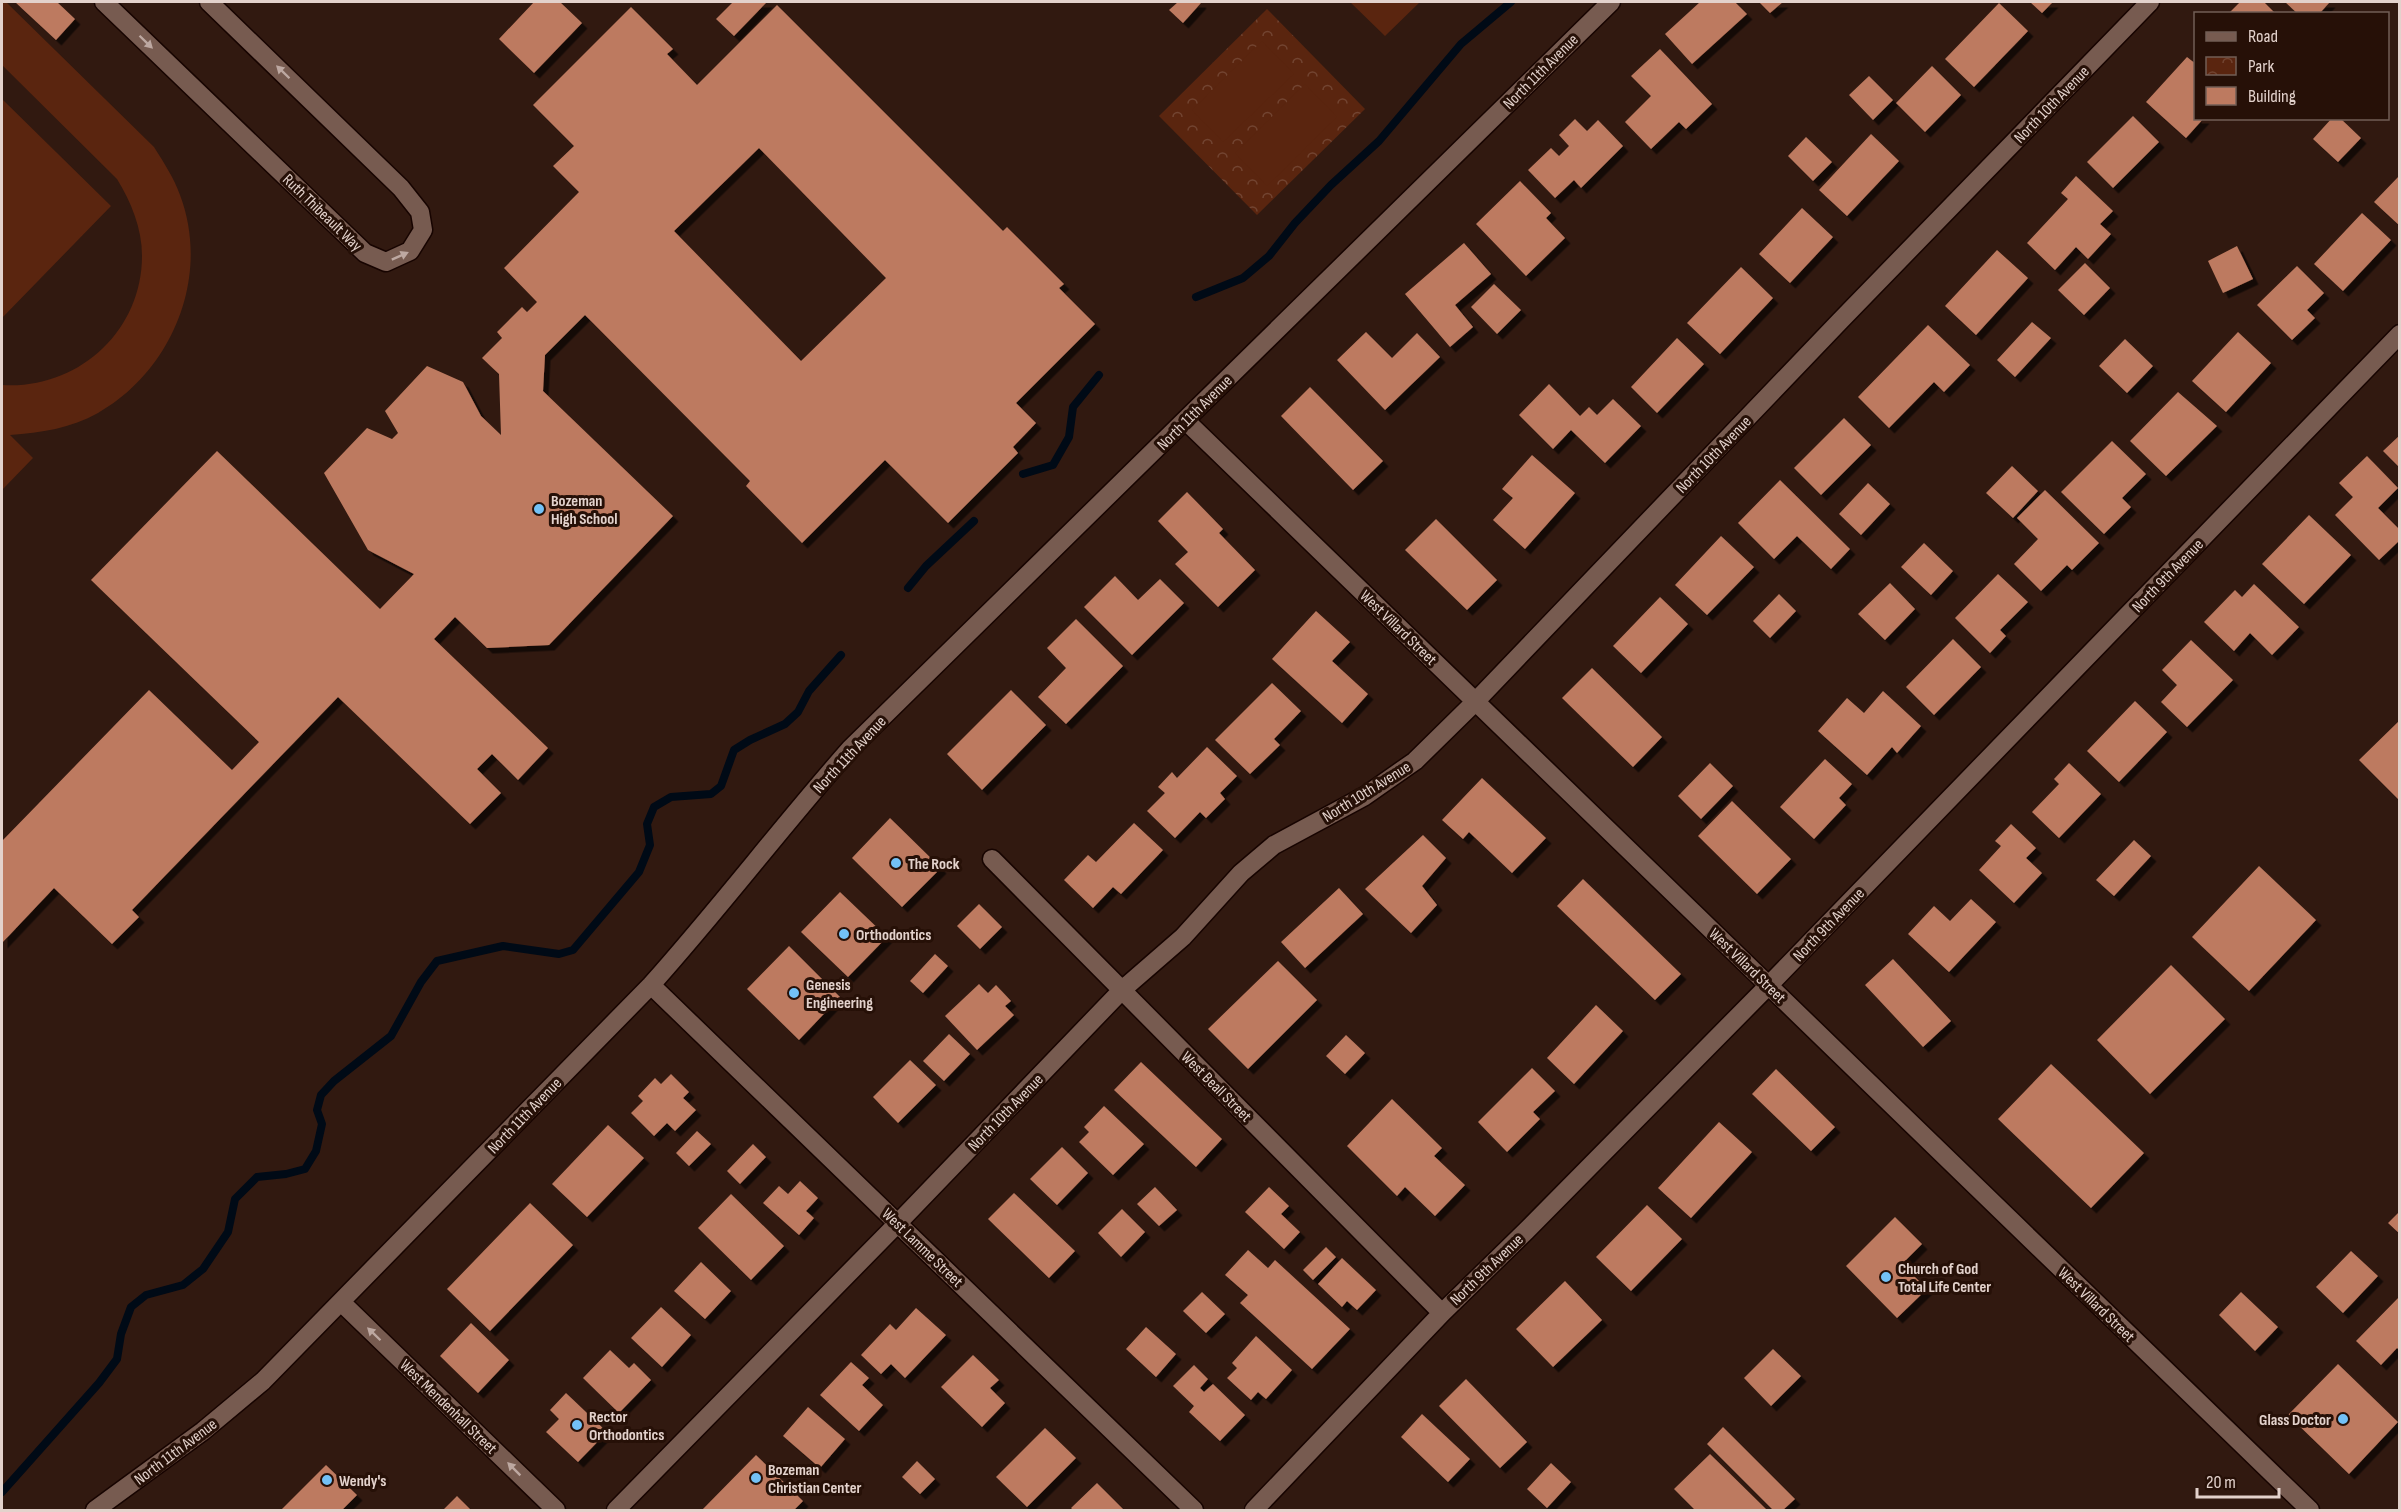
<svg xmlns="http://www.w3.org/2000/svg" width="2401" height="1512" viewBox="0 0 2401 1512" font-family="'Sofia Sans Condensed',sans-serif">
  <defs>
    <pattern id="park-crowns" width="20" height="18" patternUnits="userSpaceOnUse" patternTransform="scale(1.5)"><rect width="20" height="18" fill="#5a250f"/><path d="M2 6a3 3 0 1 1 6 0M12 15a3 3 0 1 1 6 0" fill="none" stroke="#724431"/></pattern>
    <filter id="shadow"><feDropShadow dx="5.5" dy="5.5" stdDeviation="0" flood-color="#0009"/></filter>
  </defs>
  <rect width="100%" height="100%" fill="#311910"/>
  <path fill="url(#park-crowns)" d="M 1267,9 L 1365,109 L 1257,215 L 1159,116 Z"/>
  <path fill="#5a250f" d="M 2,2 L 6,2 L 154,147 C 164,163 174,178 180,195 C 211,277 172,371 98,413 C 71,428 41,433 10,435 L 33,458 L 2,490 L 2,385 C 77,390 142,332 142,256 C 142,228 131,202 117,179 L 2,65 Z
    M 1350,2 L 1420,2 L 1385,36 Z
    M 1262,41 L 1294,74 L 1223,142 L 1192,110 Z
    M 1305,84 L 1337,117 L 1267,186 L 1235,153 Z
    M 2,99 L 111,206 L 2,318 Z"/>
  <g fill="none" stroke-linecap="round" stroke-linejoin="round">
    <path stroke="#000a16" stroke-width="8" d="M 1196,297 L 1243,278 L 1269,256 L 1295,223 L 1331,185 L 1379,141 L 1461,44 L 1511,2
      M 1023,474 L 1053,465 L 1069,437 L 1073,407 L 1099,375
      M 908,588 L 926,566 L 974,521
      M 2,1492 L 99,1383 L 117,1359 L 121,1334 L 131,1307 L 146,1295 L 183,1285 L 203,1269 L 228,1232 L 235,1199 L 257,1177 L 286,1174 L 305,1169 L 316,1151 L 322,1124 L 317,1110 L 321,1095 L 334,1081 L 391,1036 L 421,982 L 437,961 L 503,946 L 559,954 L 573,950 L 639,872 L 650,845 L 647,824 L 654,807 L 671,797 L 711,794 L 721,786 L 734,750 L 750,740 L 785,724 L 798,712 L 809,691 L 841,655"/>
  </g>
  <path fill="#bd7a60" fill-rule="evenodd" filter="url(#shadow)" d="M 15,2 L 57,2 L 75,19 L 56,40 Z
    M 534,2 L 560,2 L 582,23 L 534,73 L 499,39 Z
    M 733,2 L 767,2 L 734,36 L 716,19 Z
    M 1178,2 L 1200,2 L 1201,3 L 1183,23 L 1169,10 Z
    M 1700,2 L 1735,2 L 1747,14 L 1692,64 L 1665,34 Z
    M 1759,2 L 1783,2 L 1770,13 Z
    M 2030,2 L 2053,2 L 2042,13 Z
    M 2240,2 L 2264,2 L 2276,14 L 2228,14 Z
    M 2285,2 L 2330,2 L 2319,14 L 2298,14 Z
    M 1999,3 L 2028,31 L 1974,87 L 1945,59 Z
    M 777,5 L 1003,231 L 1007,227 L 1064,284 L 1059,288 L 1095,324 L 1016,403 L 1036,423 L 1013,447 L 1018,453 L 948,523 L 885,460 L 802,543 L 746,486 L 750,481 L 585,315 L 545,355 L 543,391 L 673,516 L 549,645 L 487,648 L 455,617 L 434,639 L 548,748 L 518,780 L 492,754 L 477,769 L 501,793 L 470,824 L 338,697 L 132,910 L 139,917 L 112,944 L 54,888 L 2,943 L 2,841 L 149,690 L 232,770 L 259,742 L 91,580 L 217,451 L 380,609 L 414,574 L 368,550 L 324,473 L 367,428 L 392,439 L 398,433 L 385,411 L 427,366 L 463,382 L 481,416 L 501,435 L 499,374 L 482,358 L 502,338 L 497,332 L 522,307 L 527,312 L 537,302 L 504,268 L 579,192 L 553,166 L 574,146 L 533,105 L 631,7 L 673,49 L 667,54 L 697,85 ZM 759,148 L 886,278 L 801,361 L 674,231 Z
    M 1660,49 L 1712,104 L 1686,129 L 1679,122 L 1651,149 L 1625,122 L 1651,96 L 1631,76 Z
    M 2187,57 L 2196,64 L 2196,118 L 2204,118 L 2186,138 L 2146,102 Z
    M 1932,66 L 1961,95 L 1925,132 L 1896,103 Z
    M 1869,76 L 1893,100 L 1873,120 L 1849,95 Z
    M 2133,116 L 2159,142 L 2113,188 L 2087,162 Z
    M 2332,118 L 2340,118 L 2361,138 L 2338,162 L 2313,139 Z
    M 1575,119 L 1587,131 L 1598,120 L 1623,146 L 1581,188 L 1574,180 L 1555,198 L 1528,170 L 1551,148 L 1559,156 L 1569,146 L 1559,135 Z
    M 1871,134 L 1899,161 L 1847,216 L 1819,190 Z
    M 1806,137 L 1832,162 L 1813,181 L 1788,156 Z
    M 2400,175 L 2400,226 L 2374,202 Z
    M 2076,176 L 2113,211 L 2100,224 L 2111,234 L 2088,259 L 2076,247 L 2055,270 L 2027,243 L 2068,199 L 2061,193 Z
    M 1520,181 L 1551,213 L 1546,218 L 1565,238 L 1526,276 L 1476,224 Z
    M 1802,208 L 1833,237 L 1790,283 L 1759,254 Z
    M 2362,213 L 2391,240 L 2343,291 L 2314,264 Z
    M 1464,243 L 1491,274 L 1455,305 L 1473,327 L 1450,347 L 1405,294 Z
    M 2237,246 L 2253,279 L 2223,293 L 2208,261 Z
    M 1997,250 L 2028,278 L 1976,335 L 1945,306 Z
    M 2085,263 L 2110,288 L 2084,315 L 2058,290 Z
    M 2297,266 L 2324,293 L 2307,310 L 2315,318 L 2292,340 L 2257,305 Z
    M 1741,267 L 1773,298 L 1720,354 L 1687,323 Z
    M 1494,284 L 1521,310 L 1497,334 L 1471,307 Z
    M 2032,322 L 2051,338 L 2015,377 L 1997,360 Z
    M 1928,325 L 1970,365 L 1944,392 L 1934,382 L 1889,428 L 1858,397 Z
    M 1366,332 L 1392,358 L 1417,333 L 1440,357 L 1385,410 L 1337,360 Z
    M 2238,332 L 2271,363 L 2226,412 L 2192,381 Z
    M 1677,338 L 1704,364 L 1657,413 L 1631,387 Z
    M 2125,339 L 2153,366 L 2127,393 L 2099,366 Z
    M 1549,384 L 1580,416 L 1589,407 L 1597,415 L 1613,399 L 1641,426 L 1605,463 L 1571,430 L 1553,449 L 1519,415 Z
    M 1310,387 L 1383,461 L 1353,490 L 1281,416 Z
    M 2178,392 L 2217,426 L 2166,476 L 2130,441 Z
    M 1844,418 L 1871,445 L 1821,495 L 1794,468 Z
    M 2400,435 L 2400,468 L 2383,451 Z
    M 2112,441 L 2146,474 L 2122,498 L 2131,507 L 2104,534 L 2061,492 Z
    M 1532,455 L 1575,493 L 1525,549 L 1493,520 L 1513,498 L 1502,489 Z
    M 2367,456 L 2398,488 L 2378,508 L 2400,530 L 2400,540 L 2379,560 L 2335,515 L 2353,497 L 2339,483 Z
    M 2012,466 L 2038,491 L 2013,518 L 1986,493 Z
    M 1780,480 L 1850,549 L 1831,569 L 1797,536 L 1774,559 L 1738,523 Z
    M 1868,483 L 1890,504 L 1861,535 L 1839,514 Z
    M 2045,490 L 2099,543 L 2072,570 L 2067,565 L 2041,591 L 2014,564 L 2038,539 L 2017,518 Z
    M 1187,492 L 1223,529 L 1219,533 L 1255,570 L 1218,607 L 1175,564 L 1188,552 L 1158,521 Z
    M 2309,515 L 2351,555 L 2304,604 L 2262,564 Z
    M 1436,519 L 1497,580 L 1467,610 L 1405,550 Z
    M 1721,536 L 1754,567 L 1707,615 L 1675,585 Z
    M 1924,543 L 1953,571 L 1931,595 L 1901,567 Z
    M 1998,574 L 2028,602 L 2000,630 L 2006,636 L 1990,653 L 1955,618 Z
    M 1115,576 L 1138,600 L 1160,579 L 1184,603 L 1132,655 L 1084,607 Z
    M 1890,583 L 1915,609 L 1885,640 L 1858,614 Z
    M 2254,584 L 2299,627 L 2272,655 L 2250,633 L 2234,651 L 2204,622 L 2235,590 L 2242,597 Z
    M 1779,594 L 1796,611 L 1770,638 L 1753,621 Z
    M 1660,597 L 1688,624 L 1641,673 L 1613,646 Z
    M 1316,611 L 1350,642 L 1332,661 L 1368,694 L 1342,723 L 1272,659 Z
    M 1076,619 L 1123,666 L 1066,724 L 1038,697 L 1066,668 L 1047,648 Z
    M 1953,639 L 1981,667 L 1934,715 L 1906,687 Z
    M 2191,640 L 2233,680 L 2187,727 L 2161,702 L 2177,685 L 2162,670 Z
    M 1592,668 L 1662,737 L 1633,767 L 1562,698 Z
    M 1272,683 L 1301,711 L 1274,739 L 1280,745 L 1250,774 L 1215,740 Z
    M 1011,690 L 1046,725 L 982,790 L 947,754 Z
    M 1883,691 L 1921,726 L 1897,753 L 1892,747 L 1867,775 L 1818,731 L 1847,698 L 1864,713 Z
    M 2135,701 L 2167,732 L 2119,782 L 2087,751 Z
    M 2400,720 L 2400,801 L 2359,760 Z
    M 1207,747 L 1237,776 L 1220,793 L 1225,799 L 1206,818 L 1200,812 L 1175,838 L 1147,811 L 1165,793 L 1158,787 L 1172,772 L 1177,778 Z
    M 1825,759 L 1852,784 L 1839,798 L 1846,805 L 1814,839 L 1780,807 Z
    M 1710,763 L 1733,786 L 1701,819 L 1678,796 Z
    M 2069,763 L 2101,794 L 2059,838 L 2032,812 L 2059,784 L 2054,779 Z
    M 1482,778 L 1546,838 L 1512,873 L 1469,832 L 1463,839 L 1442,820 Z
    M 1732,801 L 1791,859 L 1757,894 L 1698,836 Z
    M 890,818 L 941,868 L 902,907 L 852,858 Z
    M 1134,823 L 1163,850 L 1121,894 L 1113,887 L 1093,908 L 1064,880 L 1088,855 L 1096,862 Z
    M 2011,824 L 2036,848 L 2026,858 L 2042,873 L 2014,903 L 1979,870 L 2001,846 L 1995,841 Z
    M 1423,835 L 1446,858 L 1422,886 L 1437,905 L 1411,933 L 1365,889 Z
    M 2134,840 L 2151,856 L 2114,896 L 2096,880 Z
    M 2259,866 L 2316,920 L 2249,991 L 2192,937 Z
    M 1583,879 L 1681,974 L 1655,1000 L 1557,906 Z
    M 1339,888 L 1363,914 L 1305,968 L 1281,942 Z
    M 840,892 L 887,937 L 848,977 L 801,932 Z
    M 1971,899 L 1996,922 L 1949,972 L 1908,934 L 1934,906 L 1950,921 Z
    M 979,904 L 1002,927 L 980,949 L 957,926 Z
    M 789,946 L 840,997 L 799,1040 L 747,989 Z
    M 935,954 L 948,966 L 923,993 L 910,981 Z
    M 1893,959 L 1951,1021 L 1923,1047 L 1865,985 Z
    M 1278,961 L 1317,1000 L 1248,1069 L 1208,1029 Z
    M 2171,965 L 2225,1019 L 2150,1094 L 2097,1040 Z
    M 979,984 L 988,993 L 996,985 L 1011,1001 L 1005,1006 L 1014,1015 L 977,1050 L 945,1016 Z
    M 1596,1005 L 1623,1031 L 1574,1084 L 1547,1058 Z
    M 949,1034 L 970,1054 L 944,1081 L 923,1061 Z
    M 1346,1035 L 1365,1053 L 1345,1074 L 1326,1056 Z
    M 910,1060 L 936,1085 L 898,1123 L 873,1097 Z
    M 1141,1062 L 1222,1139 L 1196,1167 L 1114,1090 Z
    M 2051,1064 L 2144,1153 L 2091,1208 L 1998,1119 Z
    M 1532,1068 L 1555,1091 L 1533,1112 L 1540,1119 L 1507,1152 L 1478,1122 Z
    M 1776,1069 L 1835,1127 L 1811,1151 L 1752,1094 Z
    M 671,1074 L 689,1092 L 683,1098 L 696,1110 L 675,1131 L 667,1123 L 654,1136 L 631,1113 L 643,1101 L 638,1096 L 655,1078 L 661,1084 Z
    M 1392,1099 L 1442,1148 L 1434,1156 L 1465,1185 L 1435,1216 L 1405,1187 L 1397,1196 L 1347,1146 Z
    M 1104,1106 L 1144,1144 L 1113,1175 L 1079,1142 L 1089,1132 L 1084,1127 Z
    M 1719,1122 L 1752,1152 L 1691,1218 L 1658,1188 Z
    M 608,1125 L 644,1158 L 587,1217 L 552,1184 Z
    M 697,1131 L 711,1144 L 689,1166 L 676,1153 Z
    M 753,1144 L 766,1157 L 740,1184 L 727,1171 Z
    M 1062,1147 L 1088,1173 L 1057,1205 L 1030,1179 Z
    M 800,1181 L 818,1198 L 806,1211 L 814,1218 L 799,1235 L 763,1203 L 779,1186 L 788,1194 Z
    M 1155,1187 L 1177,1210 L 1159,1226 L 1137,1204 Z
    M 1269,1187 L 1289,1206 L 1281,1214 L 1300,1232 L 1284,1249 L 1245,1212 Z
    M 1014,1193 L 1075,1251 L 1049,1278 L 988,1219 Z
    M 731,1194 L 784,1246 L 751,1280 L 698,1228 Z
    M 530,1203 L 573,1245 L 490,1331 L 447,1289 Z
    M 1647,1205 L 1682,1239 L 1631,1291 L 1596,1257 Z
    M 1122,1209 L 1145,1232 L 1121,1257 L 1098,1233 Z
    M 2400,1211 L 2400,1234 L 2388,1223 Z
    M 1895,1217 L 1922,1244 L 1902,1264 L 1927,1289 L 1897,1318 L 1846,1266 Z
    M 1326,1247 L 1336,1257 L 1313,1280 L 1303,1270 Z
    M 1248,1250 L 1268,1268 L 1275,1260 L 1350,1329 L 1312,1369 L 1240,1303 L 1248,1295 L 1225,1275 Z
    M 2351,1251 L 2378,1276 L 2343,1313 L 2316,1287 Z
    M 1342,1258 L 1376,1290 L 1357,1310 L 1347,1301 L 1342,1307 L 1318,1284 Z
    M 701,1262 L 731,1291 L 705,1319 L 674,1291 Z
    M 1565,1281 L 1602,1320 L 1553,1367 L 1516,1329 Z
    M 1202,1292 L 1225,1314 L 1206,1333 L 1183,1311 Z
    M 2241,1292 L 2278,1327 L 2255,1351 L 2219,1315 Z
    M 2400,1296 L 2400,1350 L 2397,1348 L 2381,1365 L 2356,1341 Z
    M 661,1307 L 691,1335 L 662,1367 L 631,1338 Z
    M 916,1308 L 946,1335 L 905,1378 L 891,1364 L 881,1374 L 861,1355 L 890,1324 L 896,1330 Z
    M 471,1323 L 509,1360 L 478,1393 L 440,1356 Z
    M 1146,1327 L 1176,1354 L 1156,1377 L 1126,1349 Z
    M 1256,1336 L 1292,1370 L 1266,1399 L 1258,1392 L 1251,1400 L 1227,1378 L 1237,1368 L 1232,1363 Z
    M 1773,1349 L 1801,1376 L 1771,1406 L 1744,1378 Z
    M 610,1350 L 629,1368 L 634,1363 L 651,1380 L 619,1413 L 583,1378 Z
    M 973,1355 L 999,1380 L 990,1388 L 1005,1403 L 982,1427 L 941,1387 Z
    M 851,1362 L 869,1378 L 862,1385 L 883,1405 L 859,1431 L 820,1395 Z
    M 2338,1364 L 2398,1422 L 2349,1474 L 2288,1415 Z
    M 1194,1365 L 1208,1379 L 1200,1388 L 1204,1392 L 1213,1384 L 1245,1415 L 1220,1441 L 1189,1412 L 1194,1406 L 1173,1386 Z
    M 1466,1379 L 1527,1442 L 1500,1468 L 1439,1406 Z
    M 566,1393 L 607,1432 L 578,1462 L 546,1432 L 559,1419 L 550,1410 Z
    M 808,1407 L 845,1439 L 820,1468 L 783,1436 Z
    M 1422,1414 L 1470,1459 L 1448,1482 L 1401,1437 Z
    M 1723,1427 L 1795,1499 L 1783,1510 L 1773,1510 L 1707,1444 Z
    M 1045,1428 L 1076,1458 L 1027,1507 L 996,1477 Z
    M 1710,1454 L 1767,1510 L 1695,1510 L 1674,1489 Z
    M 756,1455 L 803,1501 L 794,1510 L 702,1510 Z
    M 917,1461 L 935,1479 L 920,1494 L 902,1477 Z
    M 1551,1463 L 1571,1482 L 1547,1508 L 1527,1489 Z
    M 326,1465 L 357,1495 L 342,1510 L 281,1510 Z
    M 1097,1483 L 1124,1510 L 1073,1510 L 1071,1508 Z
    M 457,1496 L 471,1510 L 443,1510 Z"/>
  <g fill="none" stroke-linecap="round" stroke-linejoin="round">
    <defs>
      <path id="minor" d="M 104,2 L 365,253 L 386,262 L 410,251 L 423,230 L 420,212 L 401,188 L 209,2
        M 1186,421 L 2310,1510
        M 992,859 L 1442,1313
        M 651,985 L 1194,1510
        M 341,1302 L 556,1510
        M 95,1510 L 203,1431 L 263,1381 L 651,985 C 720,908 782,826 850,749 L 1611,2
        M 616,1510 L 898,1223 L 1122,990 L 1183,937 L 1241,873 L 1274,845 L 1365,796 L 1415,761 L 1475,702 L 1840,321 L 2150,2
        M 1254,1510 L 1442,1313 L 1526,1231 L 1769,985 L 2400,334"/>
    </defs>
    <use href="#minor" stroke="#170400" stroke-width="21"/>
    <use href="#minor" stroke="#775b50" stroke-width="18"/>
  </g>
  <defs><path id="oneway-solid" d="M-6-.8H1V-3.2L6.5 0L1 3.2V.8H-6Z" transform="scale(1.5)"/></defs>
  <g fill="#bda8a1">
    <use href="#oneway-solid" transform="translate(146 42) rotate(44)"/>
    <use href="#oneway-solid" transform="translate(283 72) rotate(-136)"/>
    <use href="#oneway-solid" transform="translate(400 256) rotate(-24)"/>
    <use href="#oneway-solid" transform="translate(374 1334) rotate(-136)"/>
    <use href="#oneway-solid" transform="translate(514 1469) rotate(-135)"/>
  </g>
  <g fill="#73c1f6" stroke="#261007" stroke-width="2">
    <circle cx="539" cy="509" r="6"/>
    <circle cx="896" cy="863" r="6"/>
    <circle cx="844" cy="934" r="6"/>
    <circle cx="794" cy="993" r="6"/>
    <circle cx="1886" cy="1277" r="6"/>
    <circle cx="2343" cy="1419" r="6"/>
    <circle cx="577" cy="1425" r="6"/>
    <circle cx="756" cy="1478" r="6"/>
    <circle cx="327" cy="1480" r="6"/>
  </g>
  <g text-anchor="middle" stroke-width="6" stroke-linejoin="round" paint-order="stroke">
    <g font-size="16" fill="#e3d2cc" stroke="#261007">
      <text transform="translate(1540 71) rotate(-45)" y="6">North 11th Avenue</text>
      <text transform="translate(2051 104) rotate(-46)" y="6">North 10th Avenue</text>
      <text transform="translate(323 212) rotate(44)" y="6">Ruth Thibeault Way</text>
      <text transform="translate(1194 412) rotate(-45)" y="6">North 11th Avenue</text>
      <text transform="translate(1713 454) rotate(-46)" y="6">North 10th Avenue</text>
      <text transform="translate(2167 575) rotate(-46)" y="6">North 9th Avenue</text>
      <text transform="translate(1399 627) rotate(44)" y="6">West Villard Street</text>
      <text transform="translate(849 754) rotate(-47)" y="6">North 11th Avenue</text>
      <text transform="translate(1366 791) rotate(-32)" y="6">North 10th Avenue</text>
      <text transform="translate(1828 924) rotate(-46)" y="6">North 9th Avenue</text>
      <text transform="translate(1748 965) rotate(44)" y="6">West Villard Street</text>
      <text transform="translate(1217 1086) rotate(45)" y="6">West Beall Street</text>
      <text transform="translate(1005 1112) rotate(-46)" y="6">North 10th Avenue</text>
      <text transform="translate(524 1115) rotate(-46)" y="6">North 11th Avenue</text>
      <text transform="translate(923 1247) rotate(44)" y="6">West Lamme Street</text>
      <text transform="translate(1486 1269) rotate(-44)" y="6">North 9th Avenue</text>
      <text transform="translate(2097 1304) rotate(44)" y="6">West Villard Street</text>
      <text transform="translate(449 1406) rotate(44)" y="6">West Mendenhall Street</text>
      <text transform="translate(175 1451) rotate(-37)" y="6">North 11th Avenue</text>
    </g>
    <g font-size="16" font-weight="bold" fill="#e3d2cc" stroke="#261007" text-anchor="start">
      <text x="551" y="506">Bozeman<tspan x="551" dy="18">High School</tspan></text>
      <text x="908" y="869">The Rock</text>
      <text x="856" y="940">Orthodontics</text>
      <text x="806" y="990">Genesis<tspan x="806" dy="18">Engineering</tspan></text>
      <text x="1898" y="1274">Church of God<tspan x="1898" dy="18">Total Life Center</tspan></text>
      <text x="589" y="1422">Rector<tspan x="589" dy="18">Orthodontics</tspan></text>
      <text x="2331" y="1425" text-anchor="end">Glass Doctor</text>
      <text x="768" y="1475">Bozeman<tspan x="768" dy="18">Christian Center</tspan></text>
      <text x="339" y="1486">Wendy's</text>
    </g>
  </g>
  <rect width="2401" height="1512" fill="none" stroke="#e3d2cc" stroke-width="6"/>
  <rect x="2194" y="12" width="195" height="108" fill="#261007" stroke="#725e56" stroke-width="1.5"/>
  <rect x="2206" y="32" width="30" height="9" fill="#775b50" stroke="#725e56" stroke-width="1.5"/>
  <text x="2248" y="42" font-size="18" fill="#e3d2cc">Road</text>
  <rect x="2206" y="57" width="30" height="18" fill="url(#park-crowns)" stroke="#725e56" stroke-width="1.5"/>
  <text x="2248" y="72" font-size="18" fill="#e3d2cc">Park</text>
  <rect x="2206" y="87" width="30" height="18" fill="#bd7a60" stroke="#725e56" stroke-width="1.5"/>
  <text x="2248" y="102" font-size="18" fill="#e3d2cc">Building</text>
  <path d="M2197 1488v9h82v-9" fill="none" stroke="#e3d2cc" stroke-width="3"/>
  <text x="2206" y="1488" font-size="18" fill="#e3d2cc" stroke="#261007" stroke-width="4.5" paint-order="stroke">20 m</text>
</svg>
